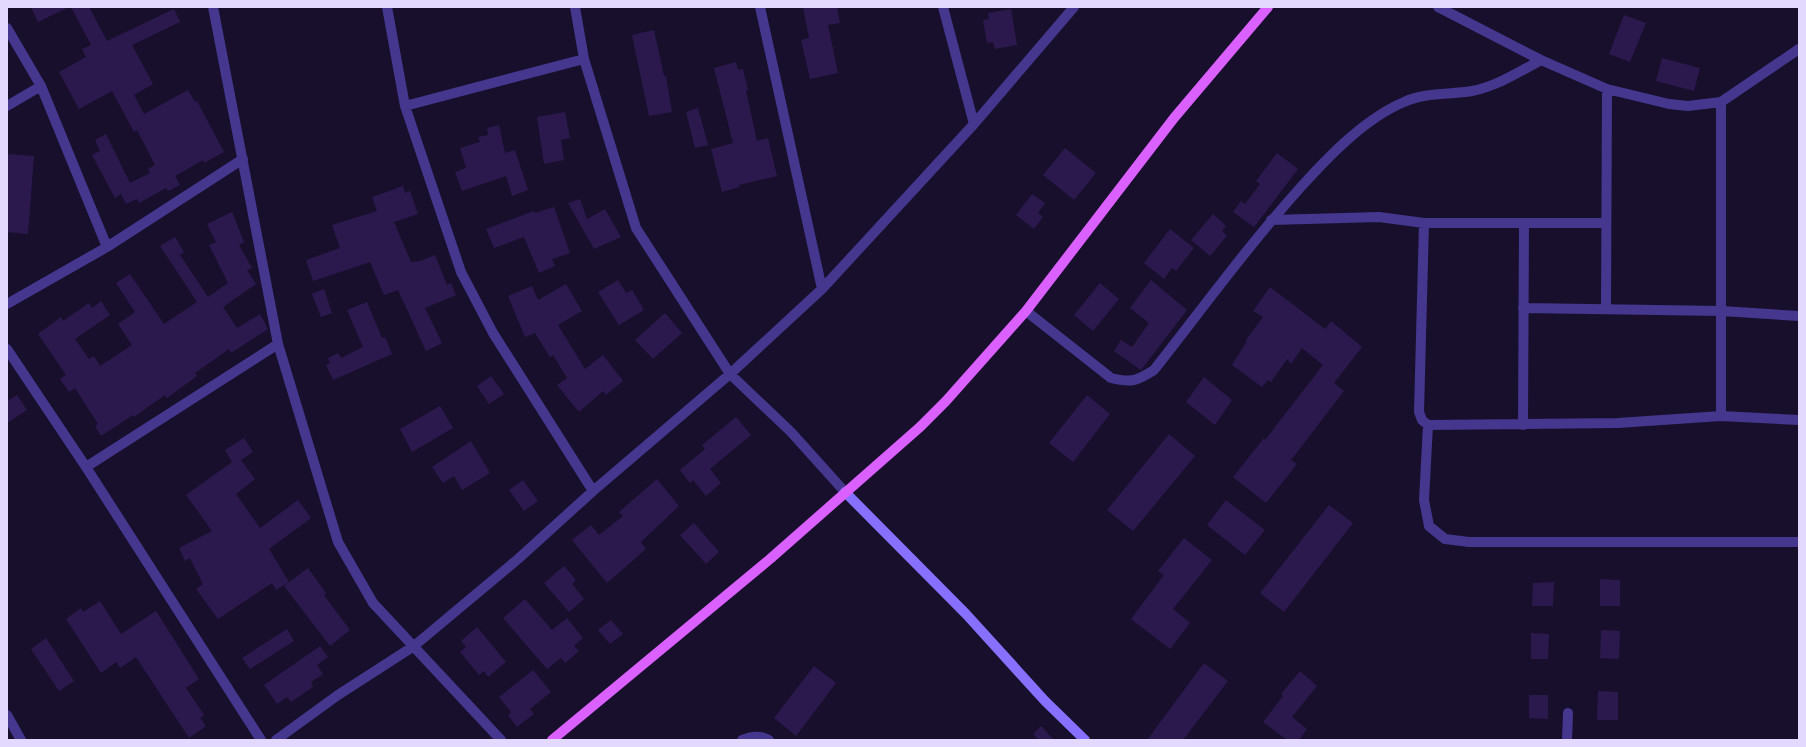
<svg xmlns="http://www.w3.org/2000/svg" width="1806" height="747" viewBox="0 0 1806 747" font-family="'Titillium Web',sans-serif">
  <rect width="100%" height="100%" fill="#180f2c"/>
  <path fill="#2b194e" d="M 31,7 L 69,7 L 38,22 Z
    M 71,7 L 89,7 L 107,41 L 174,9 L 180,22 L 132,45 L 153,84 L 134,95 L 144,114 L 188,90 L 195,102 L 197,101 L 224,152 L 204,163 L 203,160 L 175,176 L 180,185 L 168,191 L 166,188 L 139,203 L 137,199 L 126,204 L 121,194 L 115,198 L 92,155 L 100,151 L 95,140 L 106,134 L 130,183 L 150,173 L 148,169 L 155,165 L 137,130 L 134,132 L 112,91 L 79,109 L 59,72 L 86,57 L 82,49 L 91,45 Z
    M 803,7 L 837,7 L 840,23 L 828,25 L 838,73 L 810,79 L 801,40 L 809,38 Z
    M 1011,9 L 1017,45 L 995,49 L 993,42 L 987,43 L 983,20 L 989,19 L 988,13 Z
    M 1624,15 L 1646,23 L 1630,62 L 1609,54 Z
    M 654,30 L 664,76 L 666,76 L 672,112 L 649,116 L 632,35 Z
    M 1662,58 L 1700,68 L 1694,91 L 1656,81 Z
    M 736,62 L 738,70 L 743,69 L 748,90 L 746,91 L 757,141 L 768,138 L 777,176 L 739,185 L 740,187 L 722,192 L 711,149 L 733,143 L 714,68 Z
    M 698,108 L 708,145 L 695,148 L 686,112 Z
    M 565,112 L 570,138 L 561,140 L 564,160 L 544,164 L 537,117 Z
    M 499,125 L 505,153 L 515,150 L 528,190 L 512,196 L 506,176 L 462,191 L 455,172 L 466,168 L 460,148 L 480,142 L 478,137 L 488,135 L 487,128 Z
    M 1065,148 L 1096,173 L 1074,200 L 1043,175 Z
    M 1277,153 L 1298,169 L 1254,227 L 1233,212 L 1241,201 L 1245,204 L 1260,184 L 1256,181 Z
    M 7,154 L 34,156 L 28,234 L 7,232 Z
    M 403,186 L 405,193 L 410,191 L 418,214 L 394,222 L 411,262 L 420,261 L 435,255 L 447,285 L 451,283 L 456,295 L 425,308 L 442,343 L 426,351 L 398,290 L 384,295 L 370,262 L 313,281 L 306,260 L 340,248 L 332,225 L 377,211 L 372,197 Z
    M 1032,194 L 1045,203 L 1038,213 L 1043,217 L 1034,229 L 1016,215 Z
    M 580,199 L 587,219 L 605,209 L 621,237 L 594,249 L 568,203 Z
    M 554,207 L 570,253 L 552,259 L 555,266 L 539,273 L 524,237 L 494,248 L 486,229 L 534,211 L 535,213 Z
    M 232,212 L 244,242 L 239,245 L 252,268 L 247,270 L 256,284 L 223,307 L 237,328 L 260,314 L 268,329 L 231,353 L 229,349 L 195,373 L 197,376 L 167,398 L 165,395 L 134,417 L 133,415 L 101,436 L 95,426 L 98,424 L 75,388 L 69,392 L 60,379 L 66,375 L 38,334 L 61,317 L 63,321 L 89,303 L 92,308 L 101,301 L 110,315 L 75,339 L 89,359 L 94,356 L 100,366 L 132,345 L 118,324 L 135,312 L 116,283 L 130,274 L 164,324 L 197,302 L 160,246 L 175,237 L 184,252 L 180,255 L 208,297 L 228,283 L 209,245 L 216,242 L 207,224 Z
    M 1213,214 L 1226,226 L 1222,231 L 1227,236 L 1210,256 L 1191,240 Z
    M 1170,229 L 1194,248 L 1176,271 L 1172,268 L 1164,279 L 1144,263 Z
    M 618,280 L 626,293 L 632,290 L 644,310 L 619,325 L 598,292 Z
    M 1151,280 L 1187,310 L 1141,370 L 1114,351 L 1121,340 L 1132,347 L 1149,323 L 1130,308 Z
    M 1100,283 L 1119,299 L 1093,331 L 1074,315 Z
    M 566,284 L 582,311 L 558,325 L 585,369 L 603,355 L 623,381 L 606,395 L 603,391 L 579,412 L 557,385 L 567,378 L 553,355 L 550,357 L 535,333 L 525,337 L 508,296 L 532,286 L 538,300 Z
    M 1270,287 L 1325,329 L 1331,321 L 1362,347 L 1334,383 L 1344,391 L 1291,460 L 1297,464 L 1266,503 L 1233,477 L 1264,438 L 1265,440 L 1323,365 L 1302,348 L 1291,364 L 1287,359 L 1271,382 L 1268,380 L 1262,387 L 1232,365 L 1247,341 L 1246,340 L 1263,317 L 1253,311 Z
    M 324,289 L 332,313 L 321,317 L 312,294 Z
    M 367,302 L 382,338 L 385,337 L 392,354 L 333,380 L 326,365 L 330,363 L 328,358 L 338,353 L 341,358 L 363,347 L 347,310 Z
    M 665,313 L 682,333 L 653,359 L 635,340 Z
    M 491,376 L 504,394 L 489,404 L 477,386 Z
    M 1204,377 L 1232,400 L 1215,425 L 1186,402 Z
    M 17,395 L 27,410 L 7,423 L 7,401 Z
    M 1087,395 L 1110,414 L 1073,462 L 1049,443 Z
    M 440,406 L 453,428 L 412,452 L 400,429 Z
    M 736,417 L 751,435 L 710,469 L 721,483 L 706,496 L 693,480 L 690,483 L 680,470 L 705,449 L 702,445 Z
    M 1169,434 L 1195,456 L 1133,531 L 1107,510 Z
    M 244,438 L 253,452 L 241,460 L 255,479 L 236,494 L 260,528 L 298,500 L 311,518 L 269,549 L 289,582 L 276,590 L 272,583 L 218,619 L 196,589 L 203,584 L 190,558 L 185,561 L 179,548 L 212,531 L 186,495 L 232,462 L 225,450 Z
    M 471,441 L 490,473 L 462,490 L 454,476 L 443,483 L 432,467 Z
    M 657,479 L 679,506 L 641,542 L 646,549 L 607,583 L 572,540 L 591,525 L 599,535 L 623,516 L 619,512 Z
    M 523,480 L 538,501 L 524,511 L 509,490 Z
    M 1226,500 L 1265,530 L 1245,555 L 1207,525 Z
    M 1329,505 L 1353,523 L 1284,612 L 1260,593 Z
    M 694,523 L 719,552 L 706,564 L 680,535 Z
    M 1184,538 L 1212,560 L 1173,609 L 1190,623 L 1170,649 L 1131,619 L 1164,575 L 1158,571 Z
    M 564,566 L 576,580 L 572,584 L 584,599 L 569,612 L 544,583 Z
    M 308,568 L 326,593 L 324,595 L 350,630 L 330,646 L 284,586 Z
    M 1600,579 L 1620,580 L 1620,606 L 1600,606 Z
    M 1554,582 L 1553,606 L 1532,606 L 1533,583 Z
    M 525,599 L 552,630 L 567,618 L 583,638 L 574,646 L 579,651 L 565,663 L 561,658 L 547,669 L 503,618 Z
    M 100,601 L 121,634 L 156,611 L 199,679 L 186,688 L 204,715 L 200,718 L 206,726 L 189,738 L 136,657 L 120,668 L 116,662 L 101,673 L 66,619 L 81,608 L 83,612 Z
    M 611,620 L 623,634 L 610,644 L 598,630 Z
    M 477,627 L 506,662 L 488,677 L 484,671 L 479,675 L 460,652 L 466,647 L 461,641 Z
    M 287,629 L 294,641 L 250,669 L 242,658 Z
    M 1601,630 L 1620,631 L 1619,659 L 1600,658 Z
    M 1531,633 L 1549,634 L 1548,659 L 1531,659 Z
    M 46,638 L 74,681 L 59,691 L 31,649 Z
    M 320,646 L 328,657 L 317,665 L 323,674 L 311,682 L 313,687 L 291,702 L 287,697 L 277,704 L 264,685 Z
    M 1204,663 L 1228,681 L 1183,740 L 1147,740 Z
    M 814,666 L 836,683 L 796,736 L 774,718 Z
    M 533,670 L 551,692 L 530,709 L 534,714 L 517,727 L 508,715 L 511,712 L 499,697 Z
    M 1300,671 L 1317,686 L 1292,717 L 1307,729 L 1299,740 L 1287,740 L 1263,722 L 1283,696 L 1281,694 Z
    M 1598,691 L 1618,692 L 1618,720 L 1597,720 Z
    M 1529,695 L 1548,695 L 1548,719 L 1529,718 Z
    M 1041,726 L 1054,740 L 1039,740 L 1033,734 Z"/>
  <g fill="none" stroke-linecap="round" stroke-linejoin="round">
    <path stroke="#45368e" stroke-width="10" d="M 213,7 L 278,344 L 338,542 L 373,603 L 501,740
      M 387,7 L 405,106 L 461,272 L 493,333 L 593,491
      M 575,7 L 584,59 L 636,228 L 730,374 L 791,432 L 845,492
      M 760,7 L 822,289
      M 943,7 L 974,124
      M 1438,7 L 1541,60 L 1607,89 L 1669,104 L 1688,106 L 1721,102 L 1799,49
      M 7,28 L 41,86 L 107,247
      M 7,106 L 41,86
      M 405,106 L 584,59
      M 1271,220 L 1379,217 L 1424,223 L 1606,223
      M 1424,223 L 1419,412 L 1422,420 L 1428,425 L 1618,423 L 1721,416 L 1799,420
      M 7,304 L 107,247 L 243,159
      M 1523,308 L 1722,311 L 1799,316
      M 1606,308 L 1607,89
      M 1026,311 L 1111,378 C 1131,383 1137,381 1154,370 C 1202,309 1248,246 1300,188 C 1328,157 1364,119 1404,102 C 1425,92 1450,95 1472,91 C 1497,86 1519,72 1541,60
      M 7,349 L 86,467 L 261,740
      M 1721,416 L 1721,102
      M 1428,425 L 1424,500 L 1429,526 L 1445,539 L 1469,542 L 1799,542
      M 1523,425 L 1524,223
      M 86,467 L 278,344
      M 7,715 L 21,740
      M 276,740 L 338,695 L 414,646 L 518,559 L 593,491 L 730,374 L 822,289 L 974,124 L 1074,7
      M 742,740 C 751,736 760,735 769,740
      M 1567,740 L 1568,713"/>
    <path stroke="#8870ff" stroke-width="10" d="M 845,492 L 966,614 L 1045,701 L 1085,740"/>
    <path stroke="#da60ff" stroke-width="10" d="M 552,740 L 770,559 L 920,427 L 946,401 L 1026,311 L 1174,118 L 1268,7"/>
  </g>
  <rect width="1806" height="747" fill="none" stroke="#e3d9ff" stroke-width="16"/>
</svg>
